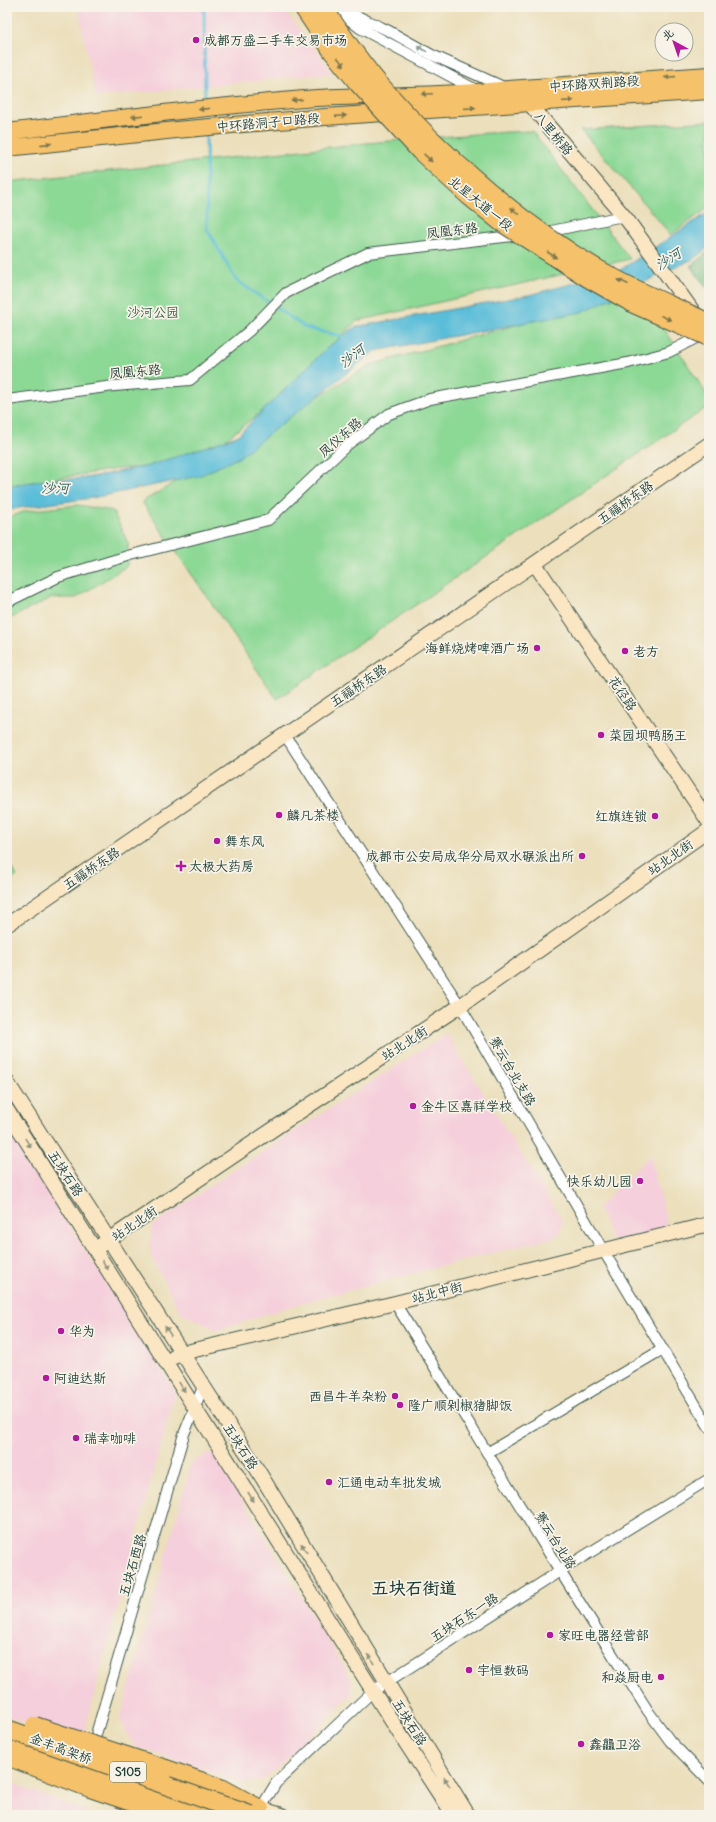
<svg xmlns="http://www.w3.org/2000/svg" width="716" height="1822" viewBox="0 0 716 1822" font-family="Delius,'LXGW WenKai TC',sans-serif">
  <rect width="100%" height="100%" fill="#f7f3e8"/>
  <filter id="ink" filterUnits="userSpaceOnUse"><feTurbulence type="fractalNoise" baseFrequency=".025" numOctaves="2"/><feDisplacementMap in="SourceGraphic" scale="8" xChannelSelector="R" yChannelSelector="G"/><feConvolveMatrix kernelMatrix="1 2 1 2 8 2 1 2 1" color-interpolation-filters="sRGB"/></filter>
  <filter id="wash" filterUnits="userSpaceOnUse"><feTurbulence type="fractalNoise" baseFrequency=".012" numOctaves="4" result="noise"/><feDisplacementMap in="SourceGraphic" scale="16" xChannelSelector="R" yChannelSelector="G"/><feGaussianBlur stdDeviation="0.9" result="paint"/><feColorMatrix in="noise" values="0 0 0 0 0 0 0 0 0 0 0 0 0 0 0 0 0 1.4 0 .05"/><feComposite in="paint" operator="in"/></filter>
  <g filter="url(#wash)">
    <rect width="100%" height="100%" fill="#ebdfbc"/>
    <path fill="#f5cfdb" d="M 78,7 L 282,7 L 333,73 L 96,97 Z
      M 446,1034 L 563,1221 L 558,1236 L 304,1302 L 217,1330 L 180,1312 L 150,1253 L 152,1226 L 222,1178 Z
      M 7,1127 L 175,1391 L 81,1744 L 7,1716 L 7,1379 L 15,1356 L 7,1344 Z
      M 650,1155 L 668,1229 L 613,1242 L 598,1207 Z
      M 213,1452 L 352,1680 L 351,1694 L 282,1764 L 263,1780 L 244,1783 L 134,1746 L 120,1720 L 192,1462 Z
      M 7,1781 L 95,1815 L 7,1815 Z"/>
    <path fill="#8cd895" stroke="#568a64" d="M 709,121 L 709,207 L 671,235 L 581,130 Z
      M 532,131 L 630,259 L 357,321 L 266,408 L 221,443 L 145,467 L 117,469 L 7,486 L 7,182 L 367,143 L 488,133 Z
      M 640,291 L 709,398 L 709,406 L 277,699 L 142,502 L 370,365 Z
      M 78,505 L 113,511 L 128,543 L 127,566 L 76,598 L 51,598 L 7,620 L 7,518 L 26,511 Z
      M 7,862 L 17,876 L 7,884 Z"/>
    <path fill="#71b87e" stroke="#487a59" d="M 709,251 L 709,291 L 690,266 Z"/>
    <path fill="#5abdd9" stroke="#3c7d86" d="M 709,212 L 709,247 L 693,259 L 582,312 L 375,351 L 238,458 L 199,476 L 92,498 L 18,508 L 7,511 L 7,487 L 38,481 L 86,478 L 148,466 L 237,436 L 328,347 L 355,327 L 529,295 L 617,272 Z"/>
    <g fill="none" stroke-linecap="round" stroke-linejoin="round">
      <path stroke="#5abdd9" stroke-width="3" d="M 204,7 L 205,103
        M 206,133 L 207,229 L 236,280 L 306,328 L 346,337"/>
    </g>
  </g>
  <g filter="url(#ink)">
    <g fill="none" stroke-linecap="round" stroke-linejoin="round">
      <defs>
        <path id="street" d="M 338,7 L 389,31 L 432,55 L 506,88
          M 341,13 L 360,28 L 478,91
          M 542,233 L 618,217 L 628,221
          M 7,400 L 114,386 L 190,380 L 249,331 L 286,293 L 368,253 L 520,235
          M 7,602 L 58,577 L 131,555 L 268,520 L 347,445 L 389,414 L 430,399 L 628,363 L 669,352 L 704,334
          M 285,735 L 460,1006 L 603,1250 L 709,1427
          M 395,1303 L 560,1571 L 648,1711 L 670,1741 L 709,1781
          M 487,1453 L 663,1349
          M 92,1748 L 184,1434 L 203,1387
          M 258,1813 L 276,1783 L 373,1691 L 560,1571 L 709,1479"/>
        <path id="secondary" d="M 521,98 L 530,104 L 628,221 L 697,317
          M 535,564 L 709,822
          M 7,925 L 709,444
          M 7,1082 L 257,1469 L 468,1815
          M 7,1110 L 400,1734 L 453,1815
          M 101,1245 L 278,1126 L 460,1006 L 709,830
          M 174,1357 L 182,1353 L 395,1303 L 709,1224
          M 250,1806 L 282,1815"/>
        <path id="primary" d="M 7,132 C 110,119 214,106 317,98 C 381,94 445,97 508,89 L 709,75
          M 7,148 L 176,130 L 325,117 L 709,91"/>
        <path id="highway" d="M 7,1743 L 214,1815
          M 7,1756 L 90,1788 L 170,1815
          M 166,1769 L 223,1789 L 260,1809"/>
      </defs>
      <use href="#street" stroke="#3e5548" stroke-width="12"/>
      <use href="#secondary" stroke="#3e5548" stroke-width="16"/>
      <use href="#primary" stroke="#3e5548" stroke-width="18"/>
      <use href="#highway" stroke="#3e5548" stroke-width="20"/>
      <use href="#street" stroke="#fff" stroke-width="10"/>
      <use href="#secondary" stroke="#fbe6c4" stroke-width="14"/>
      <use href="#primary" stroke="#f5c16b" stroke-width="16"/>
      <use href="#highway" stroke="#f5c16b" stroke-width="18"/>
      <defs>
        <path id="highway-bridge" d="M 303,7 L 333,52 L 358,83 L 420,151 L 469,196 L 501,222 L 588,278 L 634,304 L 709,337
          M 323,7 C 341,34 359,61 380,85 C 442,156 528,231 610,276 C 642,294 676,307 709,323
          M 35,1726 L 166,1769
          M 7,1729 L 250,1815"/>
      </defs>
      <use href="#highway-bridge" stroke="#3e5548" stroke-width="20" stroke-linecap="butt"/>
      <use href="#highway-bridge" stroke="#f5c16b" stroke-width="18"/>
    </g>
    <defs><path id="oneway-solid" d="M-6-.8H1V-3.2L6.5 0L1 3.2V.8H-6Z"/></defs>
    <use fill="#8f9e9a" href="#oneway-solid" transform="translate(422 49) rotate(-151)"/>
    <g fill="#7f784d">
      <use href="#oneway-solid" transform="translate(341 62) rotate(51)"/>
      <use href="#oneway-solid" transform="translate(670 77) rotate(176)"/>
      <use href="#oneway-solid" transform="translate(427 94) rotate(178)"/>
      <use href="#oneway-solid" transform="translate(297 100) rotate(175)"/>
      <use href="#oneway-solid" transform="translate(568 101) rotate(-4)"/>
      <use href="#oneway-solid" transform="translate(470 108) rotate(-4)"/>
      <use href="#oneway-solid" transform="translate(204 109) rotate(174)"/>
      <use href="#oneway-solid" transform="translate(137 116) rotate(173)"/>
      <use href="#oneway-solid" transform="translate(341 116) rotate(-4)"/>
      <use href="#oneway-solid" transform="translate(46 144) rotate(-6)"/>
      <use href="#oneway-solid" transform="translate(428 158) rotate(43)"/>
      <use href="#oneway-solid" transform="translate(515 211) rotate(-141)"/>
      <use href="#oneway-solid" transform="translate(552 255) rotate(33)"/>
      <use href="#oneway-solid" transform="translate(623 282) rotate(-155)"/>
      <use href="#oneway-solid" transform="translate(666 318) rotate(24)"/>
    </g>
    <g fill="#8d927c">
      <use href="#oneway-solid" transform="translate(28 1143) rotate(58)"/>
      <use href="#oneway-solid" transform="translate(105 1265) rotate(57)"/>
      <use href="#oneway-solid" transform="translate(168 1331) rotate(-123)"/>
      <use href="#oneway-solid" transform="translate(182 1387) rotate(58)"/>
      <use href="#oneway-solid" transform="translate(251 1497) rotate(58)"/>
      <use href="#oneway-solid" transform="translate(304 1548) rotate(-121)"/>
      <use href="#oneway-solid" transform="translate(371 1659) rotate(-121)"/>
      <use href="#oneway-solid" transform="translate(447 1782) rotate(-121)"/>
    </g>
  </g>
  <g fill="#b5179e" stroke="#f7f3e8" stroke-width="1.5">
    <circle cx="196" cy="40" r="4"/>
    <circle cx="537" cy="648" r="4"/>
    <circle cx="625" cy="651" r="4"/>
    <circle cx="601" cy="735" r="4"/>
    <circle cx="279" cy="815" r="4"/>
    <circle cx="655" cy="816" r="4"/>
    <circle cx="217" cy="841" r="4"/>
    <circle cx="582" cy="856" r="4"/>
    <path d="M179 860h4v4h4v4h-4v4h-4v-4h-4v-4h4z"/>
    <circle cx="413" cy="1106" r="4"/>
    <circle cx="640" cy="1181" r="4"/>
    <circle cx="61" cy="1331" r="4"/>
    <circle cx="46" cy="1378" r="4"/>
    <circle cx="395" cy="1396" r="4"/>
    <circle cx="400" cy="1405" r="4"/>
    <circle cx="76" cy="1438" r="4"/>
    <circle cx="329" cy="1482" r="4"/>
    <circle cx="550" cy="1635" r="4"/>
    <circle cx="469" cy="1670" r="4"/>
    <circle cx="661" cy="1677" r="4"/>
    <circle cx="581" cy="1744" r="4"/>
  </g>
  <g text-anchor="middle" stroke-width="3.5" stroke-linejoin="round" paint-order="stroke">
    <rect fill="#f7f3e8" stroke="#60746a" stroke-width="1" x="110" y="1762" width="36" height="20" rx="3"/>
    <g font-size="12" font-weight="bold" fill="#1f3d34">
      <text x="128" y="1776">S105</text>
    </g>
    <g font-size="13" fill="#1f3d34" stroke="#f7f3e8" text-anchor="start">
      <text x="204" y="45">成都万盛二手车交易市场</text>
      <text x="529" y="653" text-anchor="end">海鲜烧烤啤酒广场</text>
      <text x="633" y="656">老方</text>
      <text x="609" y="740">菜园坝鸭肠王</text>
      <text x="287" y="820">麟凡茶楼</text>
      <text x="647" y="821" text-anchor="end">红旗连锁</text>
      <text x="225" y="846">舞东风</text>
      <text x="574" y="861" text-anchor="end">成都市公安局成华分局双水碾派出所</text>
      <text x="189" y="871">太极大药房</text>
      <text x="421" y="1111">金牛区嘉祥学校</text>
      <text x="632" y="1186" text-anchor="end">快乐幼儿园</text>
      <text x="69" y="1336">华为</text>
      <text x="54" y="1383">阿迪达斯</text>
      <text x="387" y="1401" text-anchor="end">西昌牛羊杂粉</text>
      <text x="408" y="1410">隆广顺剁椒猪脚饭</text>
      <text x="84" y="1443">瑞幸咖啡</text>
      <text x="337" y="1487">汇通电动车批发城</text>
      <text x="558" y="1640">家旺电器经营部</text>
      <text x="477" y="1675">宇恒数码</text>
      <text x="653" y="1682" text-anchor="end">和焱厨电</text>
      <text x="589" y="1749">鑫龘卫浴</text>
    </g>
    <g font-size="13" fill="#1f3d34" stroke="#f7f3e8">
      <text transform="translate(594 83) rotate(-4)" y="5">中环路双荆路段</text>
      <text transform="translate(268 122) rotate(-5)" y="5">中环路洞子口路段</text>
      <text transform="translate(554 133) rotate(50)" y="5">八里桥路</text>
      <text transform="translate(481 203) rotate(39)" y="5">北星大道一段</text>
      <text transform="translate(452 230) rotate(-7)" y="5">凤凰东路</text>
      <text transform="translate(135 371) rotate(-5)" y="5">凤凰东路</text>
      <text transform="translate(340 437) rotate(-41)" y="5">凤仪东路</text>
      <text transform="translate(625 502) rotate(-35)" y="5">五福桥东路</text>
      <text transform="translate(358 685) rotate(-34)" y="5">五福桥东路</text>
      <text transform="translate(623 693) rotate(56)" y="5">花径路</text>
      <text transform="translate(670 857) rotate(-35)" y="5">站北北街</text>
      <text transform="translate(91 868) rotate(-34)" y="5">五福桥东路</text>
      <text transform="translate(404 1043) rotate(-33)" y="5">站北北街</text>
      <text transform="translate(513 1071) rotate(60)" y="5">赛云台北支路</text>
      <text transform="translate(66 1173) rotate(57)" y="5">五块石路</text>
      <text transform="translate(134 1223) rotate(-34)" y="5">站北北街</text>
      <text transform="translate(437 1292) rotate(-14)" y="5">站北中街</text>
      <text transform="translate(241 1446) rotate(57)" y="5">五块石路</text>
      <text transform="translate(556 1540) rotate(58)" y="5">赛云台北路</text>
      <text transform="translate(132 1565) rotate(-74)" y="5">五块石西路</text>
      <text transform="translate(464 1617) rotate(-33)" y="5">五块石东一路</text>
      <text transform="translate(410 1722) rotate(58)" y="5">五块石路</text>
      <text transform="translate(61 1748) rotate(20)" y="5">金丰高架桥</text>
    </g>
    <g font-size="13" fill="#355c47" stroke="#f7f3e8">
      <text x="153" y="317">沙河公园</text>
    </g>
    <g font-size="14" font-style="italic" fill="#2e5d5d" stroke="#f7f3e8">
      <text transform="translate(668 259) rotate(-33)" y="5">沙河</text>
      <text transform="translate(352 356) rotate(-37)" y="5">沙河</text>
      <text transform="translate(55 488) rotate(1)" y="5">沙河</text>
    </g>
    <g font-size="17" font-weight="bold" fill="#1f3d34" stroke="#f7f3e8">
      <text x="414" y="1594">五块石街道</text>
    </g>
  </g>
  <rect width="716" height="1822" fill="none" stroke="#f7f3e8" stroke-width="24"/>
  <g transform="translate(674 42) rotate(320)"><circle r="19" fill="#f7f3e8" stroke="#a1aaa0"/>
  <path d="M0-3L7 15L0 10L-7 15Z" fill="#b5179e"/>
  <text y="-6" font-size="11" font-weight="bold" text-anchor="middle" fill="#1f3d34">北</text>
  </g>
</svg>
